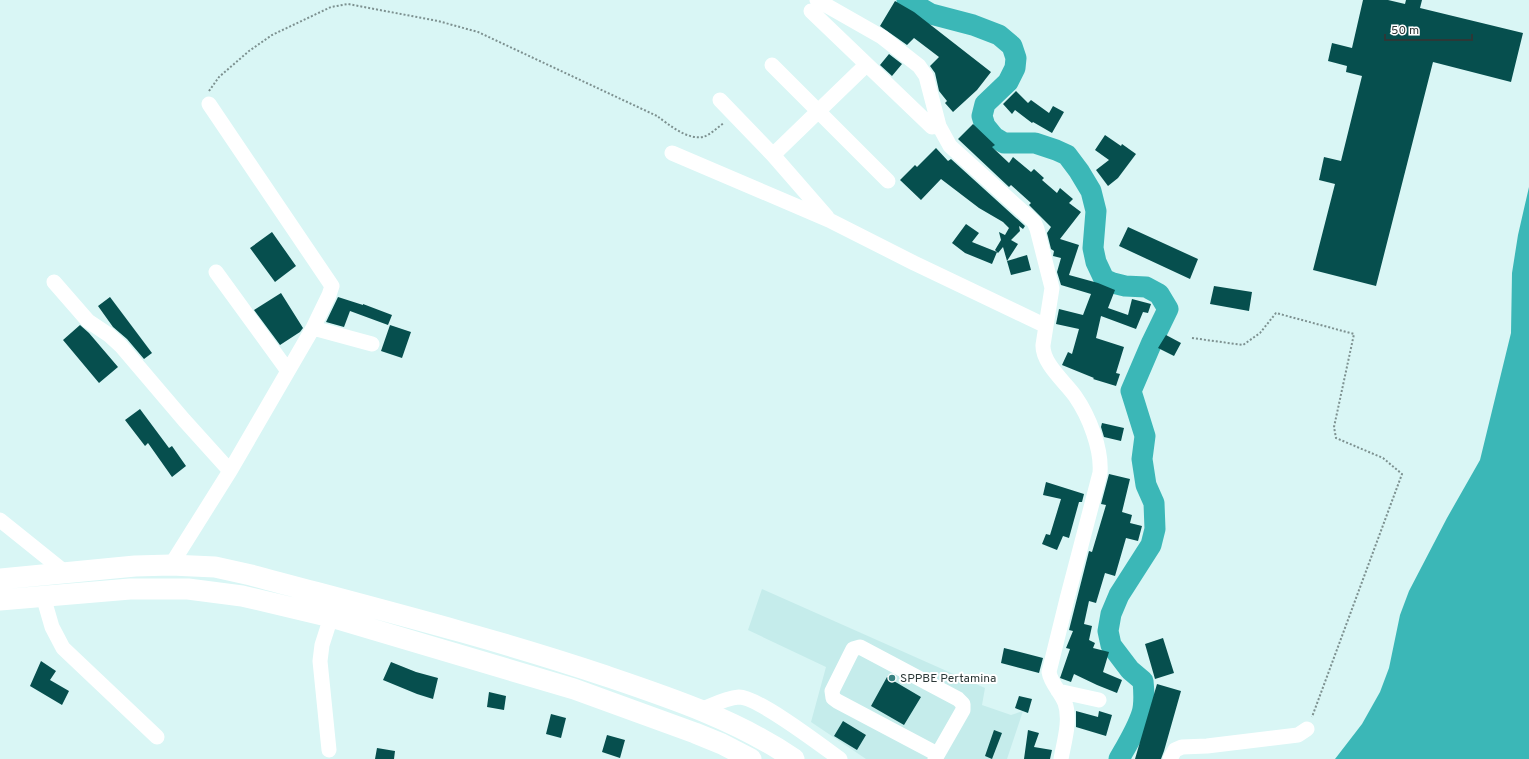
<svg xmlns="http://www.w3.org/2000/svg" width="1529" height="759" viewBox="0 0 1529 759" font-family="Overpass,sans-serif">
  <rect width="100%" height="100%" fill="#d9f6f5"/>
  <path fill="#c5eceb" d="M 762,589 L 985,688 L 982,705 L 1011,715 L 1023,711 L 1007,759 L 866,759 L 811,722 L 826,667 L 748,630 Z"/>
  <path fill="#3bb7b7" d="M 1529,187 L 1529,759 L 1335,759 L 1362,724 L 1380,692 L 1389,668 L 1400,615 L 1409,591 L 1447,518 L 1480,460 L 1511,333 L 1512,273 L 1518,235 Z"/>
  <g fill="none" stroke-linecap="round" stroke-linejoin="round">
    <path stroke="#3bb7b7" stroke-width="21" d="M 907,0 L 931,14 L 973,25 L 999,35 L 1012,46 L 1016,58 L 1015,68 L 1008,82 L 985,104 L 982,116 L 985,126 L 994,137 L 1004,143 L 1035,143 L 1056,150 L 1067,155 L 1079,171 L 1091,191 L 1096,211 L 1093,248 L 1096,262 L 1104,279 L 1113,283 L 1125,286 L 1146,287 L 1159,294 L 1168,309 L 1152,342 L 1131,391 L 1145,436 L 1142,459 L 1146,485 L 1154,503 L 1155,529 L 1151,545 L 1119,595 L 1111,614 L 1108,631 L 1111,645 L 1130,670 L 1143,681 C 1144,692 1145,703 1142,713 C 1137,729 1127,745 1119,759"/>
  </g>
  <path fill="#064f4e" d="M 1363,0 L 1388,0 L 1405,4 L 1406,0 L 1422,0 L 1420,8 L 1523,33 L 1511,82 L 1433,62 L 1376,286 L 1313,270 L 1335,184 L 1319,180 L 1324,157 L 1341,161 L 1362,76 L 1346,72 L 1347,66 L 1328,61 L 1332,43 L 1352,48 Z
    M 895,1 L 914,12 L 991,72 L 977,90 L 953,112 L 945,103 L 947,101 L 939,91 L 935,73 L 930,66 L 939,57 L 914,38 L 907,45 L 880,26 Z
    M 889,54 L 902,64 L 892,76 L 880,65 Z
    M 1016,91 L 1028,103 L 1031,100 L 1049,113 L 1053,106 L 1064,112 L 1052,133 L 1033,122 L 1032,123 L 1015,110 L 1012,114 L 1003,104 Z
    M 973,124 L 995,145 L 992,147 L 1009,163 L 1013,157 L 1031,172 L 1034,169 L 1044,178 L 1042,180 L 1057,193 L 1060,188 L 1073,199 L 1069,203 L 1081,212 L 1060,239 L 1079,245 L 1069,275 L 1098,283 L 1115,290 L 1108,308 L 1128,315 L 1132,299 L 1151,304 L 1148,313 L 1143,312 L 1136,329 L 1101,316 L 1096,338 L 1124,347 L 1116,373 L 1120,374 L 1116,386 L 1093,379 L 1094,378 L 1062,365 L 1068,352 L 1072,354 L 1079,329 L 1056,324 L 1059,309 L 1083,315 L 1091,294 L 1061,285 L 1057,272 L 1061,258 L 1053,256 L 1054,251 L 1051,249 L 1047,233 L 1051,227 L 1029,205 L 1031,203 L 1011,185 L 1009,187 L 958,139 Z
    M 1105,135 L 1121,146 L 1122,144 L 1136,154 L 1118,178 L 1108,186 L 1096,170 L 1109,160 L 1095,150 Z
    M 936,148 L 948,161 L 951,159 L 1025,226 L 1023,229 L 1019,226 L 1020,231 L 1011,240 L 1018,244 L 1007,261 L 1003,247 L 998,253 L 995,250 L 1001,240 L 999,232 L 1005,235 L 1009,228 L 1003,222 L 979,208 L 941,179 L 921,200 L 900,180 L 915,165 L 917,167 Z
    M 966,224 L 979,233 L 972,242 L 997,252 L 992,264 L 965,253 L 952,243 Z
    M 1128,227 L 1198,259 L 1190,279 L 1119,246 Z
    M 272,232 L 296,266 L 275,282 L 250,248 Z
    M 1027,255 L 1031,270 L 1011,275 L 1007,261 Z
    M 1214,286 L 1252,292 L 1249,311 L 1210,304 Z
    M 281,293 L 303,328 L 300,332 L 280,345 L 254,310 Z
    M 110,297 L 152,353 L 144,359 L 127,339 L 113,327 L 98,306 Z
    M 338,297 L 363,305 L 363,304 L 392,315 L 388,325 L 350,311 L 344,327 L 326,322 Z
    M 80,325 L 89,333 L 118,367 L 99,383 L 63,340 Z
    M 390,325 L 411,332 L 402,358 L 381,351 Z
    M 1166,335 L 1181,343 L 1174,356 L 1158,348 Z
    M 140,409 L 169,448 L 172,446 L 186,466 L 172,477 L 148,443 L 145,446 L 125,420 Z
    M 1102,423 L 1124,428 L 1121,441 L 1104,437 L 1101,427 Z
    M 1109,474 L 1130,479 L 1122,512 L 1132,515 L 1130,523 L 1142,526 L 1138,541 L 1126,538 L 1115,576 L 1105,573 L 1096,603 L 1089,601 L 1084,624 L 1092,626 L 1089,640 L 1095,643 L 1093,648 L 1109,652 L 1103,672 L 1122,680 L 1117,693 L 1097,685 L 1074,674 L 1071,682 L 1060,678 L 1070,649 L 1066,648 L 1073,631 L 1069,630 L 1089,551 L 1092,552 L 1106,505 L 1101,504 Z
    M 1046,482 L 1084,494 L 1082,502 L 1079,502 L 1069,538 L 1063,536 L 1057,550 L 1042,544 L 1046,534 L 1050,535 L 1061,499 L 1043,495 Z
    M 1163,638 L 1174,673 L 1155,679 L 1145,644 Z
    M 1004,648 L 1043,658 L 1039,673 L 1001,663 Z
    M 41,661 L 56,671 L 50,680 L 69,691 L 62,705 L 30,686 Z
    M 391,662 L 416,672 L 438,678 L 433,699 L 417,694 L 383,680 Z
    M 887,677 L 921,697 L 904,725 L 871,706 Z
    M 1157,684 L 1181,691 L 1164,751 L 1161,759 L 1135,759 Z
    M 489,692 L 506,696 L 504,710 L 487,707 Z
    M 1019,696 L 1032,699 L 1028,713 L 1015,708 Z
    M 1076,711 L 1098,717 L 1099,711 L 1112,715 L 1106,736 L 1076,727 Z
    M 551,714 L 566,718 L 561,738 L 546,734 Z
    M 843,721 L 866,735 L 857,750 L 834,736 Z
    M 994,730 L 1002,733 L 992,759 L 985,756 Z
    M 1028,730 L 1039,733 L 1034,747 L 1052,750 L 1050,759 L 1024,759 Z
    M 607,735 L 625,740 L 620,758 L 602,752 Z
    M 377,748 L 395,751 L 394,759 L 375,759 Z"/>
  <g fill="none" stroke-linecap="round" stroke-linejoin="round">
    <path stroke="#7d9190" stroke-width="2" stroke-dasharray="2 2" stroke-linecap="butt" d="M 209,91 L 219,77 L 249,51 L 272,35 L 331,7 L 348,4 L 438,21 L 478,32 L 657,116 C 668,124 687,140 703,137 C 710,135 718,127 724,123
      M 1192,338 L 1243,345 L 1260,333 L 1276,313 L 1354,334 L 1334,427 L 1336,438 L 1383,458 L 1402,474 L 1312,717"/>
    <path stroke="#fff" stroke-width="15" d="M 817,0 L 882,37 L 919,66 L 926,76 L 939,126 L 950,146 L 1021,210 L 1034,222 L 1037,229 L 1052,288 L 1043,345 C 1042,363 1065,382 1075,396 C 1089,416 1102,449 1100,473 L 1067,599 L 1049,672 C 1051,684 1061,692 1065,703 C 1071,720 1064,742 1061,759
      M 811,11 L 932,127
      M 772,65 L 888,181
      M 720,100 L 773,155 L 827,217
      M 672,153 L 829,220 L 914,263 L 1046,326
      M 773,155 L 866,65
      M 216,272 L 288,371
      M 54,282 L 88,321 L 109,335 L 121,346 L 184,420 L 230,471
      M 313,328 L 372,344
      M 0,520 L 66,573
      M 171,565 L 230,471 L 313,328 L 329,295 L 332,286 L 209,104
      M 43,596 L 52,627 L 63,648 L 157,737
      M 1058,691 L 1099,700
      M 701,710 C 713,705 725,698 739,697 C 758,697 822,746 840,759
      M 329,750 L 320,661 L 322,645 L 331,617
      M 935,759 L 963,710 L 963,704 L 958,699 L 860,647 L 853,649 L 832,691 L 833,698 L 837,701 L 937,754
      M 1170,759 L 1175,750 L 1182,747 L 1207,746 L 1298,735 L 1307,729"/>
    <path stroke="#fff" stroke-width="21" d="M 0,579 L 135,566 L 171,565 L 215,567 L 251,575 C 370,607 490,637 606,676 C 671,698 737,720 794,759
      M 0,600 L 130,589 L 188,589 L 242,596 L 331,617 L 574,689 L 695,733 L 722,744 L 751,759"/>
  </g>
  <circle fill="#398281" stroke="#fff" stroke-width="1.5" cx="892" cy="678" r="4"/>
  <g text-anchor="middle" stroke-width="4" stroke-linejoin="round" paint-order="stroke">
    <g font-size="12" fill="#2c3837" stroke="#fff" text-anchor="start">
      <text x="900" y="682">SPPBE Pertamina</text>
    </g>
  </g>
  <path d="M1385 34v6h87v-6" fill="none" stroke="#2c3837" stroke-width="2"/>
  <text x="1391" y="34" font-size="12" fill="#2c3837" stroke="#ffffff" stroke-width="3" paint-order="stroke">50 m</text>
</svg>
